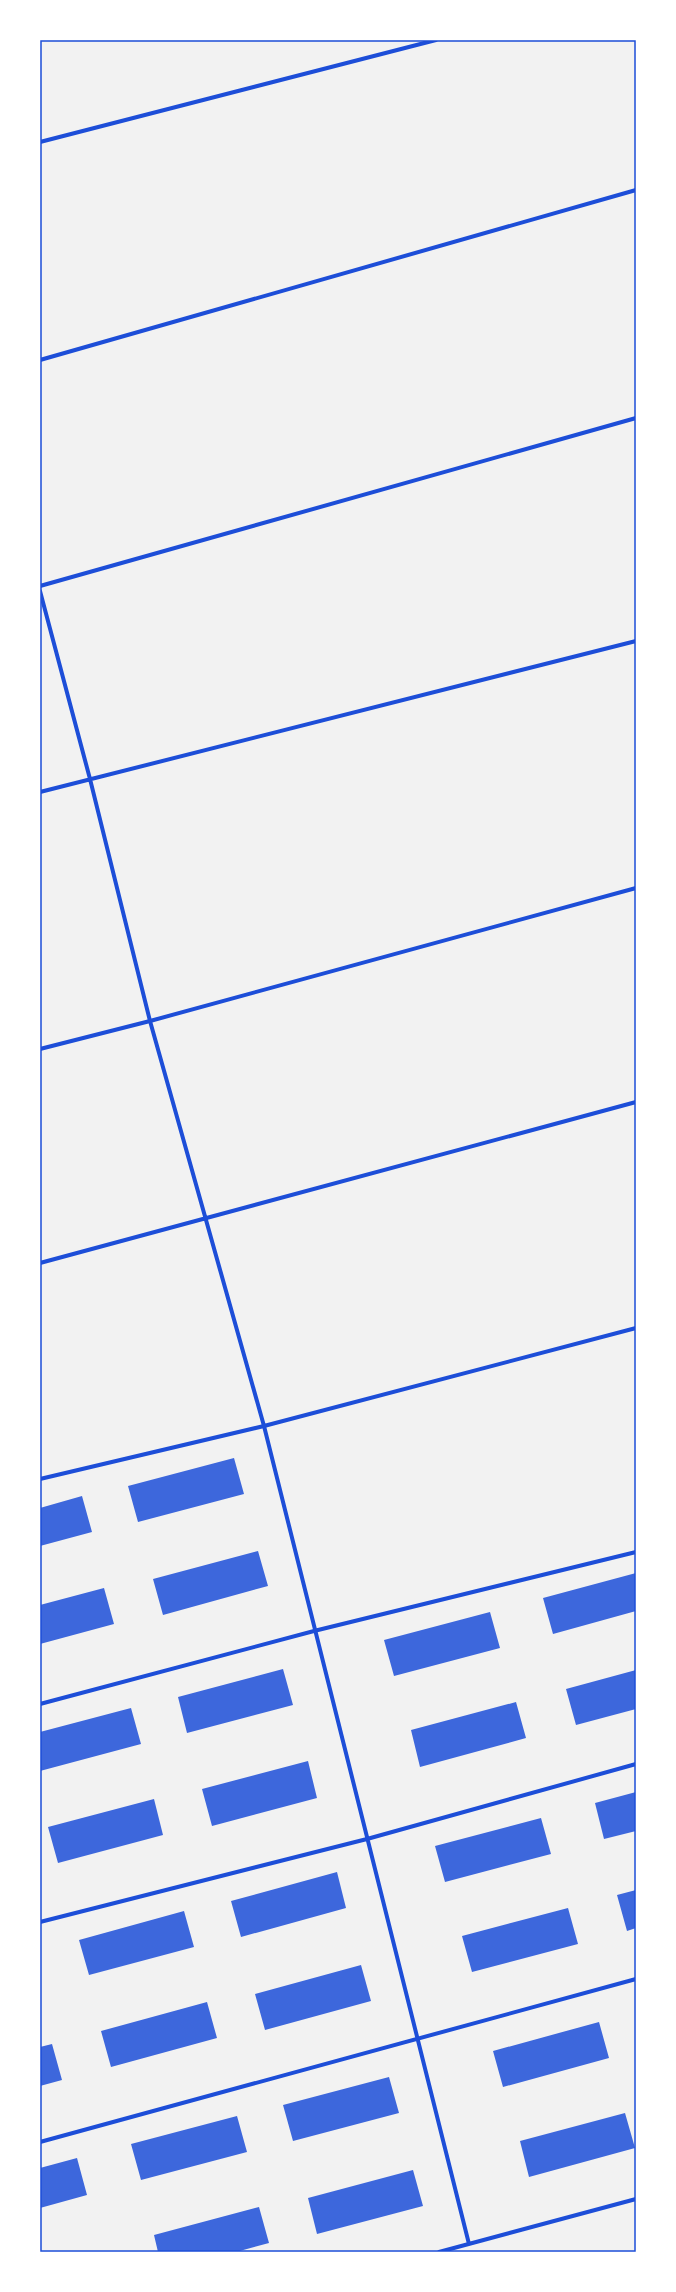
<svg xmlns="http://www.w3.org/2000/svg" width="676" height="2292" viewBox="0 0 676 2292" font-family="'Noto Serif',serif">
  <rect width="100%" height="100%" fill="#f2f2f2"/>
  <path fill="#3d67dc" d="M 234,1458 L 244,1494 L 138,1522 L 128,1486 Z
    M 82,1496 L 92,1532 L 40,1546 L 40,1508 Z
    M 258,1551 L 268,1586 L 163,1615 L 153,1579 Z
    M 636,1573 L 636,1611 L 553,1634 L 543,1598 Z
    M 104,1588 L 114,1624 L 40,1644 L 40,1605 Z
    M 490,1612 L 500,1648 L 394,1676 L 384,1640 Z
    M 283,1669 L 293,1705 L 187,1733 L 178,1697 Z
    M 636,1670 L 636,1709 L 576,1725 L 566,1689 Z
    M 516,1702 L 526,1738 L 420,1767 L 411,1730 Z
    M 131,1708 L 141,1744 L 40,1771 L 40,1732 Z
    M 308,1761 L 317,1798 L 212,1826 L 202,1789 Z
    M 636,1792 L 636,1831 L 604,1839 L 595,1803 Z
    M 154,1799 L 163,1835 L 58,1863 L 48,1827 Z
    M 541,1818 L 551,1854 L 445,1882 L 435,1846 Z
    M 337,1872 L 346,1908 L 241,1937 L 231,1901 Z
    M 636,1890 L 636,1928 L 627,1931 L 617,1895 Z
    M 568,1908 L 578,1944 L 472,1972 L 462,1936 Z
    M 184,1911 L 194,1947 L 89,1975 L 79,1940 Z
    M 361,1965 L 371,2001 L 265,2030 L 255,1994 Z
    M 207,2002 L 217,2038 L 111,2067 L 101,2031 Z
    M 599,2022 L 609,2058 L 503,2087 L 493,2051 Z
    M 52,2044 L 62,2080 L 40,2086 L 40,2047 Z
    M 389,2077 L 399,2113 L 293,2141 L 283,2105 Z
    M 625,2113 L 635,2148 L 529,2177 L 520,2141 Z
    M 237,2116 L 247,2152 L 141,2180 L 131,2144 Z
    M 77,2158 L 87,2195 L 40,2208 L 40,2168 Z
    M 413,2170 L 423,2206 L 317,2234 L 308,2198 Z
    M 259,2207 L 269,2243 L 236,2252 L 158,2252 L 154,2235 Z"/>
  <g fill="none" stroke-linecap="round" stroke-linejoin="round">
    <path stroke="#1d4ed8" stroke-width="4" d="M 40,142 L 436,40
      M 40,360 L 636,190
      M 40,586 L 636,418
      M 40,591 L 90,779 L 150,1021 L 264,1426 L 469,2244
      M 40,792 L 636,641
      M 40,1049 L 150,1021 L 636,888
      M 40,1263 L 636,1102
      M 40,1479 L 264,1426 L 636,1328
      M 40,1704 L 314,1631 L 636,1552
      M 40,1922 L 367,1839 L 636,1764
      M 40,2142 L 636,1979
      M 439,2252 L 636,2199"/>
  </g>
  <rect width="676" height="2292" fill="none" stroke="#ffffff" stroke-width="82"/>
  <rect x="41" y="41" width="594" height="2210" fill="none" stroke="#1d4ed8" stroke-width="1.5"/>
</svg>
